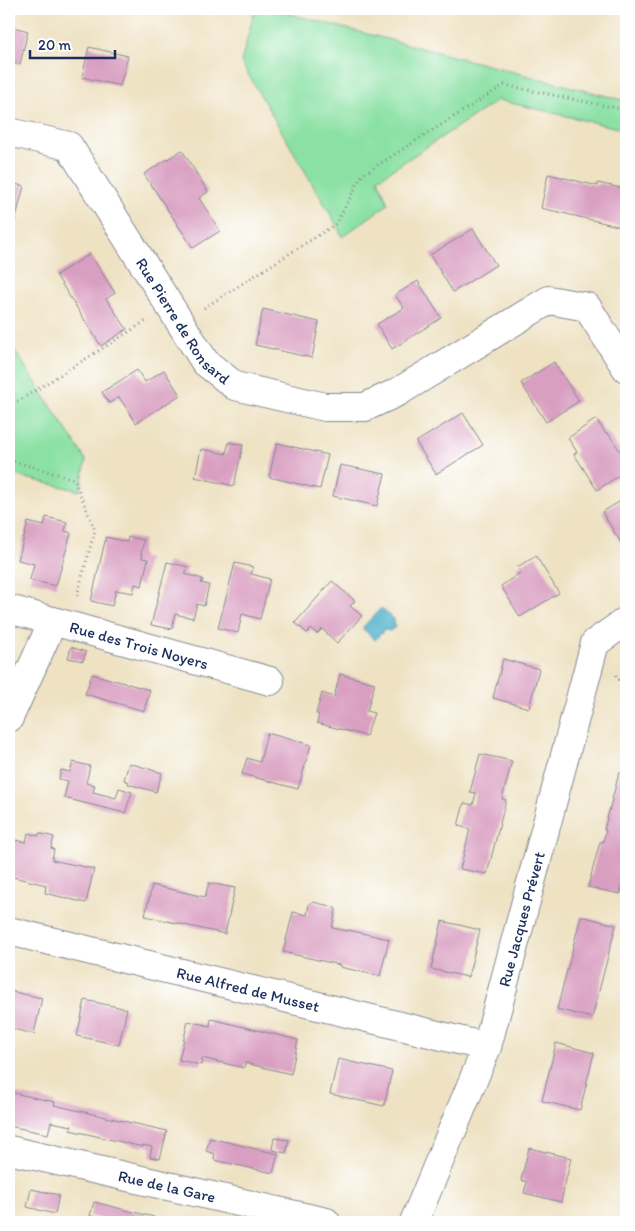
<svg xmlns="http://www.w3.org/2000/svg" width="635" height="1231" viewBox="0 0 635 1231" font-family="Itim,sans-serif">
  <rect width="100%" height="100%" fill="#fff"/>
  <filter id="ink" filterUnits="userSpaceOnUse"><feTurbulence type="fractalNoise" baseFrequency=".02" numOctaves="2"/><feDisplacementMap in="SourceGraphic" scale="10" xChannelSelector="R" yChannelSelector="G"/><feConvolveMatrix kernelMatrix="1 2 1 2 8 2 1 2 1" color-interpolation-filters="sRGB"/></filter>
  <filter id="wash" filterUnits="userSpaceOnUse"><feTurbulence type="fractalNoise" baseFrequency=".0096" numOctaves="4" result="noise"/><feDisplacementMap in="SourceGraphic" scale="20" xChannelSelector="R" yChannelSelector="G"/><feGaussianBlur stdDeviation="1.12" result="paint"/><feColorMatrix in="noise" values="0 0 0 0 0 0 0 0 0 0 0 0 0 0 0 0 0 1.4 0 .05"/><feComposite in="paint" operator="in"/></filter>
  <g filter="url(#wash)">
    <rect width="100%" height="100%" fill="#eee2c3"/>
    <path fill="#8be1a4" stroke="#538881" d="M 255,9 L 271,9 L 622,100 L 626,90 L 626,130 L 498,100 L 378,179 L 388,204 L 342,237 L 336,224 L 241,62 Z
      M 9,342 L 86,460 L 80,491 L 9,474 Z"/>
    <path fill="#49aec9" stroke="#326e94" d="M 381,608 L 394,620 L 395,627 L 390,631 L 385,630 L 375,640 L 362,628 Z"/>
    <g id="blocks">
      <path fill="#d99fc1" d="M 9,26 L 28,31 L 20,64 L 9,62 Z
        M 89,47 L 128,56 L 120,86 L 82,77 Z
        M 182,150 L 208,192 L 199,198 L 220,231 L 193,248 L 144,174 Z
        M 548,174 L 598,186 L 598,183 L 626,189 L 626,228 L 541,208 Z
        M 9,183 L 24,186 L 15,221 L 9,219 Z
        M 473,229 L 496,265 L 453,292 L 430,255 Z
        M 90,254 L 115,293 L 106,299 L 127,329 L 101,346 L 56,275 Z
        M 418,281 L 441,318 L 392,349 L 377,324 L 404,308 L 395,295 Z
        M 263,309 L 319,322 L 312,358 L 255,345 Z
        M 554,362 L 579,401 L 546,422 L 521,383 Z
        M 137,370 L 145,382 L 164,370 L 180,395 L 136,423 L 119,397 L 109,403 L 102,392 Z
        M 463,413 L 483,445 L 436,474 L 416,442 Z
        M 596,419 L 606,434 L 608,433 L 626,460 L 626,471 L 597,490 L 574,454 L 577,452 L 568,438 Z
        M 229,442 L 243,445 L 234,486 L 195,477 L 201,449 L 226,454 Z
        M 277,443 L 328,455 L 320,489 L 269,477 Z
        M 340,465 L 385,474 L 377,506 L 333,496 Z
        M 626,498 L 626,551 L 602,512 Z
        M 46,517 L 67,522 L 65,531 L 71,533 L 56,586 L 30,580 L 34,564 L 18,560 L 28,522 L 44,526 Z
        M 9,519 L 15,520 L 9,543 Z
        M 106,537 L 127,542 L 128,537 L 144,540 L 141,554 L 143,555 L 142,558 L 148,559 L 142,586 L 135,584 L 133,593 L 116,590 L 112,606 L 91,601 Z
        M 536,556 L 559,593 L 520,617 L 501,586 L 521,572 L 517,567 Z
        M 167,562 L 188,567 L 185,574 L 203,579 L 201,583 L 209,585 L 204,606 L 197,604 L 193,618 L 175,614 L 172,629 L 151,625 Z
        M 235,563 L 253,567 L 251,574 L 270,579 L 260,619 L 242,614 L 238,633 L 218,628 Z
        M 332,581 L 355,601 L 350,606 L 362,616 L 337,643 L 322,629 L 317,634 L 311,629 L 307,633 L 295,623 Z
        M 71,647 L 86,652 L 83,661 L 68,658 Z
        M 503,659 L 539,669 L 529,708 L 493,698 Z
        M 92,674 L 150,690 L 144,711 L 85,694 Z
        M 340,674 L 375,683 L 367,711 L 374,713 L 366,736 L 317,723 L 319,714 L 316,714 L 322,693 L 334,697 Z
        M 267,733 L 311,745 L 298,789 L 242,774 L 247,758 L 260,762 Z
        M 480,754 L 512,761 L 502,799 L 506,800 L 487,874 L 460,869 L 470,829 L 458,826 L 464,803 L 473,805 L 476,793 L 470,792 Z
        M 73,762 L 90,766 L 86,783 L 95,785 L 93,792 L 116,798 L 119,788 L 132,792 L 125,813 L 64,798 L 68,781 L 59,779 L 61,770 L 70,772 Z
        M 129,763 L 162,773 L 156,792 L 128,784 L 129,782 L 124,780 Z
        M 619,773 L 626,774 L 626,872 L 620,894 L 588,887 L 600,842 L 603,842 L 606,830 L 604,830 Z
        M 28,833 L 39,836 L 39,833 L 54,837 L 51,848 L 54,849 L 52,860 L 94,869 L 86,903 L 45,893 L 46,885 L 9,876 L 9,839 L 26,842 Z
        M 209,883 L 235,888 L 225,934 L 145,916 L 152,885 L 205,897 Z
        M 313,902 L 334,907 L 336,910 L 332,928 L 348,931 L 348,930 L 389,939 L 380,976 L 340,967 L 340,965 L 283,952 L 293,912 L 307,915 L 309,904 Z
        M 581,916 L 616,925 L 592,1018 L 557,1009 Z
        M 442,921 L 480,930 L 468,977 L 431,969 Z
        M 9,991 L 42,998 L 34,1034 L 9,1028 Z
        M 85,1000 L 127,1009 L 119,1045 L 77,1036 Z
        M 211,1019 L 298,1040 L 291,1074 L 245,1063 L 244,1068 L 202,1058 L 201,1065 L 179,1060 L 188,1021 L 210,1026 Z
        M 556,1043 L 594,1053 L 580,1110 L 542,1101 Z
        M 338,1059 L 392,1071 L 384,1106 L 330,1094 Z
        M 9,1092 L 55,1102 L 54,1105 L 167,1131 L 160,1159 L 150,1157 L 152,1147 L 143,1145 L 143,1147 L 70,1130 L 72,1126 L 51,1122 L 48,1134 L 9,1126 Z
        M 210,1138 L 278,1154 L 273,1173 L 214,1160 L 215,1154 L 206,1151 Z
        M 274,1138 L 289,1140 L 286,1153 L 272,1150 Z
        M 529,1148 L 571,1158 L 561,1202 L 524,1193 L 527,1182 L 521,1180 Z
        M 31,1189 L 59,1195 L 55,1214 L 27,1207 Z
        M 94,1202 L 154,1217 L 152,1222 L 115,1222 L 90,1216 Z"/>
    </g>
  </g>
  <g filter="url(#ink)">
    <use href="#blocks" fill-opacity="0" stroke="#848890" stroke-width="1"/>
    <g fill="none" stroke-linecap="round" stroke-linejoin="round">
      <defs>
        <g id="street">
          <path id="s1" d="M 9,132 L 69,146 L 205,362 L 235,386 L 325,407 L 365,407 L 398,392 L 549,300 L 587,307 L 626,368"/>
          <path id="s2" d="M 9,609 L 270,681"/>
          <path d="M 9,718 L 53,621"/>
          <path id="s3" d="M 9,931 L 487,1047"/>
          <path id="s4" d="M 9,1150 L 326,1222"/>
          <path id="s5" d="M 414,1222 L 487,1047 L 595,643 L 626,621"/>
        </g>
      </defs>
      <use href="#street" stroke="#848890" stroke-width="30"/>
      <path stroke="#848890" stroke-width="3" stroke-dasharray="1 4" stroke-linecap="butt" d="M 204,308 L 336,224 L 362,175 L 504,85 L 626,110
        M 9,407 L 146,321
        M 9,460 L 74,479 L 95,530 L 76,599
        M 616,675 L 626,690"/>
      <use href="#street" stroke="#fff" stroke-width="28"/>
    </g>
  </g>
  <g text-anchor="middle" stroke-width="5" stroke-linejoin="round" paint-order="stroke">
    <g font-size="16" fill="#1b2f5e" stroke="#fff">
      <text dy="6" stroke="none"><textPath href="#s1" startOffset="271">Rue Pierre de Ronsard</textPath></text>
      <text dy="6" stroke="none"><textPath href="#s2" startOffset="135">Rue des Trois Noyers</textPath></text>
      <text dy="6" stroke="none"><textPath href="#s5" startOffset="322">Rue Jacques Prévert</textPath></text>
      <text dy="6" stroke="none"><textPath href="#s3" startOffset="246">Rue Alfred de Musset</textPath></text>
      <text dy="6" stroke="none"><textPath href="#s4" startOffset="162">Rue de la Gare</textPath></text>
    </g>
  </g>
  <rect width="635" height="1231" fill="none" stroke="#fff" stroke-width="30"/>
  <path d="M30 50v8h85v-8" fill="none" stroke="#1b2f5e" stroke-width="2.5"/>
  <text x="38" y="50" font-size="15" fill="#1b2f5e" stroke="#ffffff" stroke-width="4" paint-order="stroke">20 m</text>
</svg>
